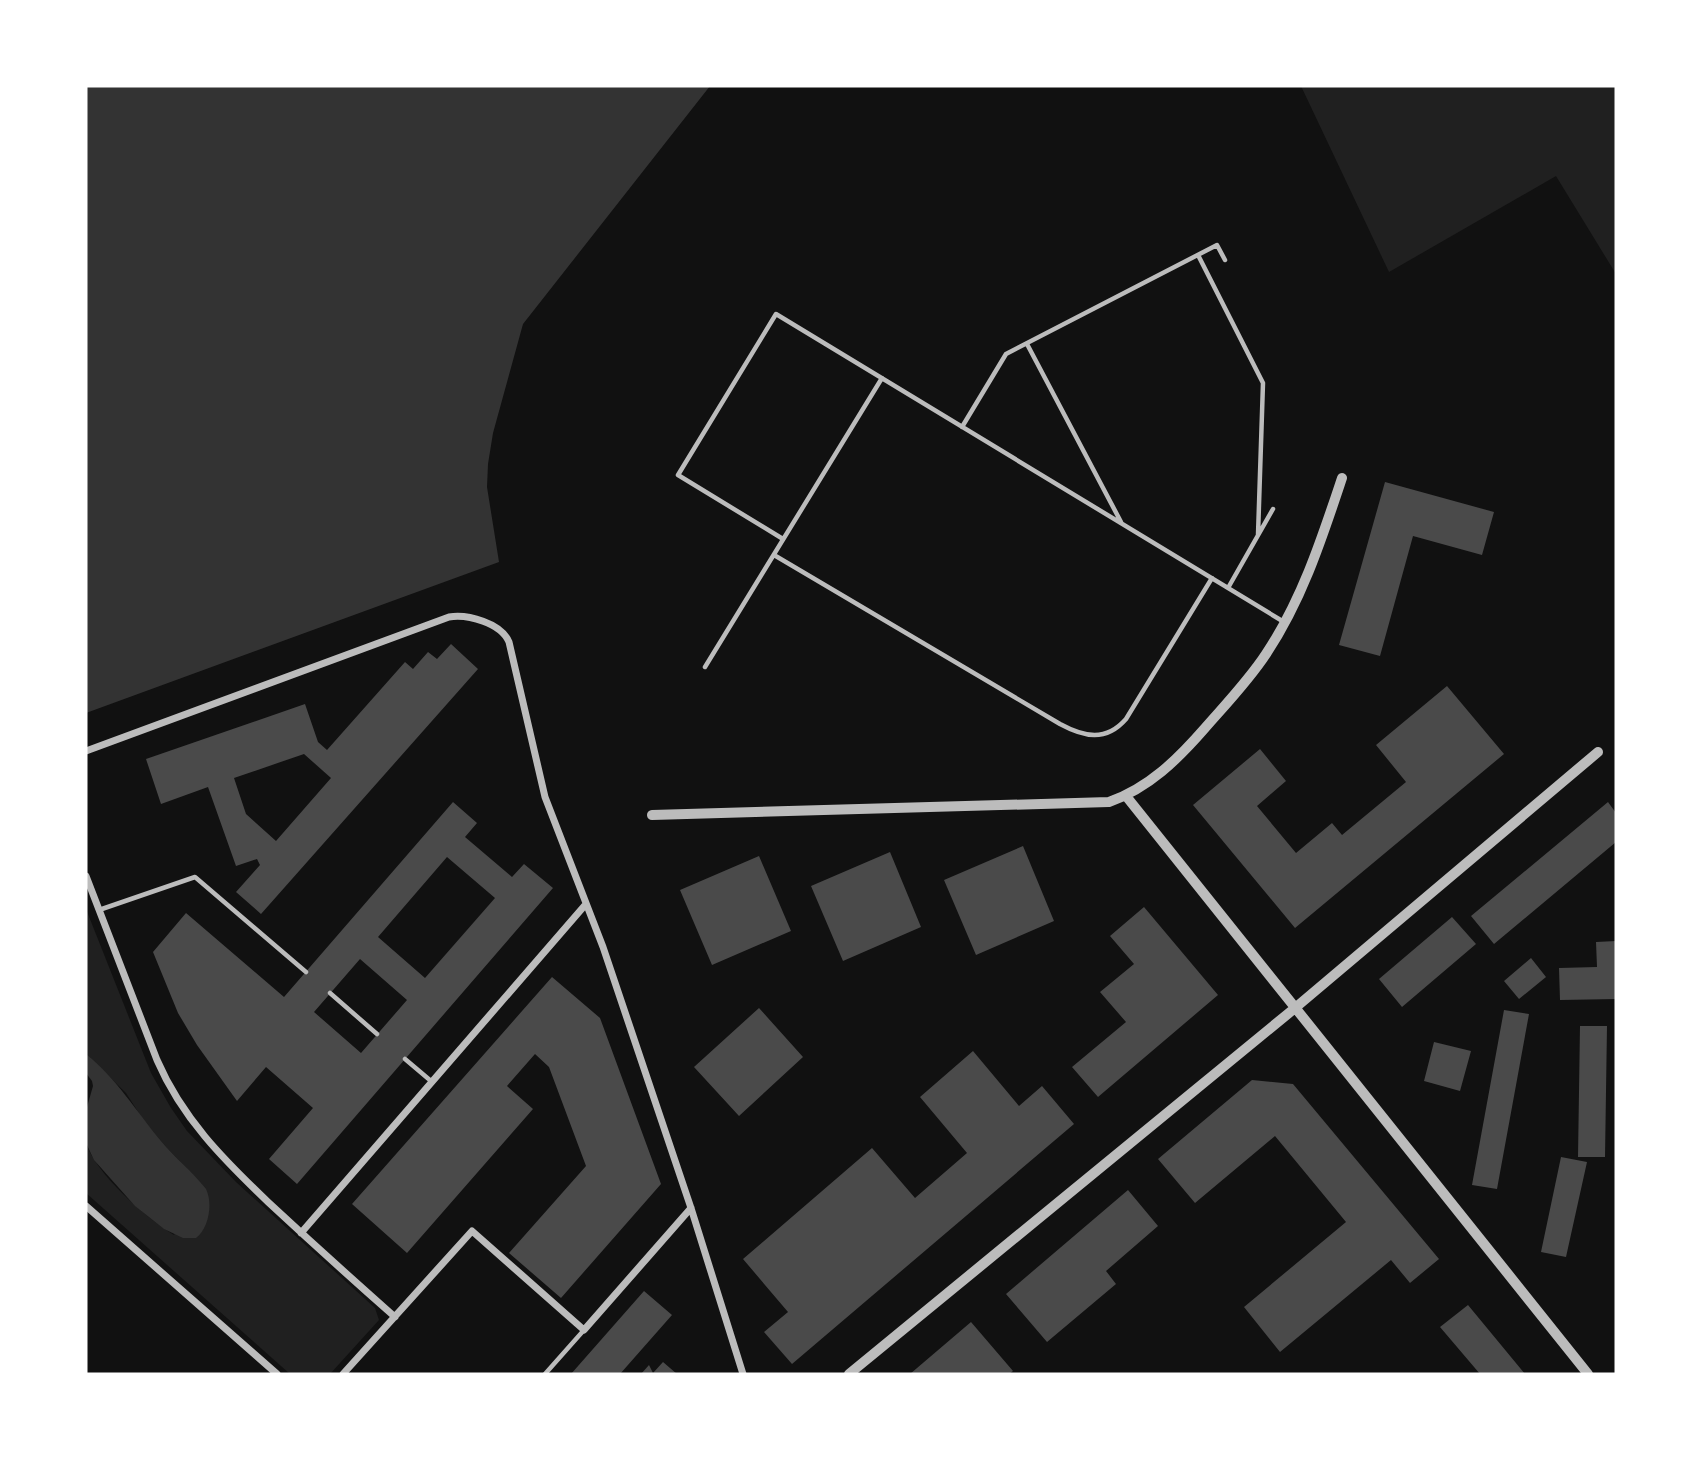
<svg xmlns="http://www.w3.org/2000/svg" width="1702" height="1460" viewBox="0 0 1702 1460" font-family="'Sofia Sans Condensed',sans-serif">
  <rect width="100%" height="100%" fill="#111"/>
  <path fill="#202020" d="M 1301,86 L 1616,86 L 1616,274 L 1556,176 L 1389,272 Z
    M 86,909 L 151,1073 L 171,1108 L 187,1131 L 236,1182 L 375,1308 L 379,1320 L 330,1374 L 290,1374 L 86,1193 L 86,1143 C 96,1174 146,1218 174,1235 L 202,1184 L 166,1147 L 144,1121 L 126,1093 L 86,1054 Z"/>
  <path fill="#333" d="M 86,86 L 710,86 L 523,324 L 493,433 L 488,464 L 487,487 L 499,562 L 86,713 Z
    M 86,1054 C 117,1079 136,1111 161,1141 C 175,1158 193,1172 206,1189 C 213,1203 209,1228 196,1238 L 183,1238 L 164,1229 L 135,1206 L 94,1160 L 86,1143 L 87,1107 L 93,1086 L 92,1081 L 86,1073 Z"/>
  <path fill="#4a4a4a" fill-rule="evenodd" d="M 1385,482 L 1494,512 L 1482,555 L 1413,536 L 1380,656 L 1339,645 Z
    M 451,644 L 478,669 L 261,914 L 236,892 L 260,865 L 257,859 L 236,866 L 208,787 L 161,804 L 146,759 L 305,704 L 318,742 L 327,750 L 405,662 L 413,669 L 428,652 L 437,659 ZM 304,754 L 331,778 L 276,841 L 246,814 L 234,778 Z
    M 1447,686 L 1504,754 L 1295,928 L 1193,805 L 1260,749 L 1286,781 L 1257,806 L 1296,853 L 1332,823 L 1342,835 L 1406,782 L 1376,745 Z
    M 453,802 L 477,823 L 465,837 L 512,877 L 524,864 L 553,888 L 297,1184 L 269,1159 L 313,1108 L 266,1067 L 237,1101 L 197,1045 L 178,1013 L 153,952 L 186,913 L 284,997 ZM 447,857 L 495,898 L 425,978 L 378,937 ZM 360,959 L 407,1000 L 361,1053 L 314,1012 Z
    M 1608,802 L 1616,813 L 1616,842 L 1494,944 L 1471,916 Z
    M 1023,846 L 1054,921 L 976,955 L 944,880 Z
    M 890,852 L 921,927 L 843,961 L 811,886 Z
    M 759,856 L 791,931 L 712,965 L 680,890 Z
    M 1144,907 L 1218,995 L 1098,1097 L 1072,1067 L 1126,1022 L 1100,992 L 1134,964 L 1110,936 Z
    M 1452,917 L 1476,944 L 1402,1007 L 1379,979 Z
    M 1616,941 L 1616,999 L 1560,1000 L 1559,968 L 1597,967 L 1596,942 Z
    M 1531,958 L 1546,977 L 1519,999 L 1504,981 Z
    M 552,977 L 600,1018 L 661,1184 L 561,1298 L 509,1253 L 586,1166 L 549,1067 L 535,1054 L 507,1086 L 533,1109 L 407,1253 L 352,1204 Z
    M 759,1008 L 803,1057 L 739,1116 L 694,1067 Z
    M 1504,1010 L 1529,1014 L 1497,1189 L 1472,1185 Z
    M 1580,1026 L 1607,1026 L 1605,1157 L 1578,1157 Z
    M 1434,1042 L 1471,1051 L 1460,1091 L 1424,1081 Z
    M 973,1051 L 1019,1106 L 1042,1086 L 1074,1124 L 792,1364 L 764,1332 L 788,1312 L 743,1259 L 872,1148 L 915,1198 L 967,1153 L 920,1097 Z
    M 1252,1080 L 1293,1084 L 1439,1259 L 1410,1283 L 1391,1260 L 1280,1352 L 1244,1307 L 1346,1222 L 1275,1136 L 1195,1203 L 1158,1159 Z
    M 1561,1157 L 1587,1162 L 1566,1257 L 1541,1252 Z
    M 1128,1190 L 1158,1226 L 1106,1271 L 1116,1284 L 1047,1342 L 1006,1294 Z
    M 644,1291 L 672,1315 L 620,1374 L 571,1374 Z
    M 1468,1305 L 1525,1374 L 1480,1374 L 1440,1327 Z
    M 971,1322 L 1013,1371 L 1009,1374 L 910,1374 Z
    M 663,1362 L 677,1374 L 641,1374 L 649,1365 L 653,1373 Z"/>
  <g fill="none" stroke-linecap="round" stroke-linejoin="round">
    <path stroke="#bcbcbc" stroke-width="4.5" d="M 1198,255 L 1263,383 L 1258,535
      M 1027,344 L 1121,522
      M 962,427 L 1006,354 L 1217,245 L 1225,260
      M 783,539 L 678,475 L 776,314 L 1284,622
      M 774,555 L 1060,724 C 1084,737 1106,742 1126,719 L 1212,578
      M 1228,588 L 1273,509
      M 705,667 L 882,378
      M 99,910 L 195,877 L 306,972
      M 330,993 L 377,1034
      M 405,1059 L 431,1081
      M 545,1374 L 584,1330"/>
    <path stroke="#bcbcbc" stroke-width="7" d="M 86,751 L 449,617 C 468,614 501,623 509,642 L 545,797 L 603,947 L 691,1208 L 743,1374
      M 86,876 L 157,1060 C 182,1118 223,1159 268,1202 C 310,1241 352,1279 395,1317
      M 86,1206 L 277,1374
      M 301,1233 L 586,904
      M 343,1374 L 472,1231 L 584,1330 L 691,1208"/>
    <path stroke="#bcbcbc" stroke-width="10" d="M 1126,796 L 1588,1374
      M 652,815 L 1109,802 C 1149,788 1178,759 1205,728 C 1226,704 1249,680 1266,654 C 1302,600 1322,538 1342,478
      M 849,1374 L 1295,1008 L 1598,752"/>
  </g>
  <rect width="1702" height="1460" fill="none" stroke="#ffffff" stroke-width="175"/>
</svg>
